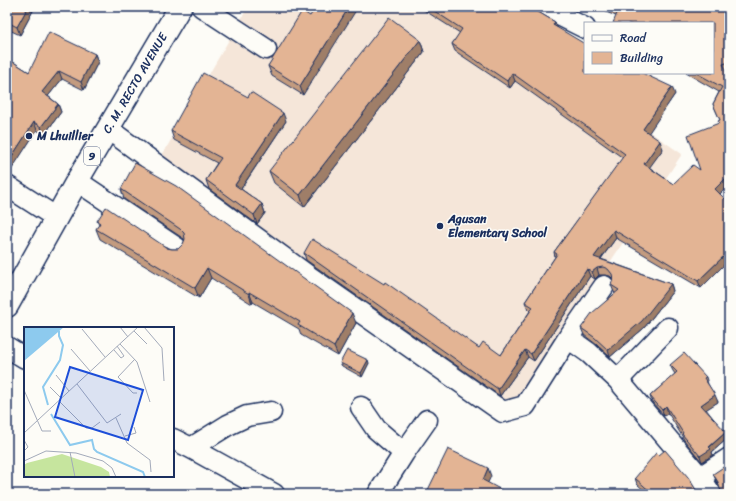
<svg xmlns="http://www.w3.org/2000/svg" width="736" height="501" viewBox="0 0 736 501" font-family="Sriracha,sans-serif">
  <rect width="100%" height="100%" fill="#fdfcf7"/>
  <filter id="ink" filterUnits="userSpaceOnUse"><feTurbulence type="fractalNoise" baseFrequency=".025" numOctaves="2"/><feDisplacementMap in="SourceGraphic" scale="8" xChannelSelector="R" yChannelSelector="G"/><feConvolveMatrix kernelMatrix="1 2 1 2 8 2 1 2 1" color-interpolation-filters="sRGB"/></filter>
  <g filter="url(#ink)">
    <path fill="#f5e6d9" d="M 248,7 L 468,7 L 682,154 L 513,408 L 157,164 Z"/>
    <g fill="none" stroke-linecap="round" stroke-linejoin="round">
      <defs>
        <path id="minor" d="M 202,7 L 266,49
          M 543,7 L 585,28
          M 108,129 L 310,277 L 503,412 L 525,406 L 568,338 L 604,286
          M 77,181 L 177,248
          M 7,186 L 57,218
          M 568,338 L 589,353 L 618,380 L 700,477 L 711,494
          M 7,347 L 25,358
          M 618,380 L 668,328
          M 361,407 L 376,429 L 404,453
          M 173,439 L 191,448 L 274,494
          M 191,448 L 228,425 L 247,416 L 271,412
          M 700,477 L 729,458
          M 378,494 L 404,453 L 427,420"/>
        <g id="highway">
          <path id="s1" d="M 7,306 L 77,181 L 180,7"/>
        </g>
      </defs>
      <use href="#minor" stroke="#1b2f5e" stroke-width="23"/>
      <use href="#highway" stroke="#1b2f5e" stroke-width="25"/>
      <use href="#minor" stroke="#fdfcf7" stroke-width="20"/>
      <use href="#highway" stroke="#fdfcf7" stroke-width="22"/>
    </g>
    <path fill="#c39b7f" stroke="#1b2f5e" d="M 7,7 L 35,7 L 20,35 L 7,29 Z
      M 419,7 L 532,7 L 535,10 L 555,22 L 557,28 L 585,73 L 675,94 L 648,133 L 663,149 L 649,167 L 673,184 L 700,170 L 719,123 L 720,120 L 713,104 L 719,92 L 686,73 L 713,73 L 616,16 L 606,12 L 604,7 L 729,7 L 729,71 L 727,71 L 729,185 L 720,194 L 729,203 L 729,262 L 728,261 L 701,288 L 616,238 L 601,259 L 671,284 L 673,291 L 644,328 L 610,357 L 597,345 L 584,335 L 581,328 L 615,293 L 614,292 L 611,285 L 613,279 L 610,276 L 605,275 L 599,275 L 595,279 L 590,276 L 534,361 L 528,357 L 500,396 L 306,260 L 304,253 L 479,348 L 501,355 L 530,311 L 528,309 L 525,302 L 555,257 L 554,252 L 623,158 L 515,81 L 510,88 L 455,51 L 452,44 L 460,33 Z
      M 310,16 L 303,95 L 272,76 L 268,66 Z
      M 420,40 L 424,52 L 304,207 L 274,183 L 269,171 Z
      M 95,54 L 98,62 L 84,90 L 62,79 L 48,96 L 58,104 L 61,112 L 44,135 L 37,130 L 7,175 L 7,58 L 29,72 Z
      M 286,121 L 241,189 L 262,204 L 265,213 L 257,224 L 209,189 L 206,180 L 217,163 L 174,140 L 171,131 Z
      M 121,189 L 356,323 L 338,356 L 301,335 L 299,329 L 253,302 L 252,304 L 211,278 L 199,298 L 100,239 L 96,229 L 99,225 L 97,221 L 172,249 L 178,249 L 183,244 L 185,240 L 184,239 L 124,199 Z
      M 340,363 L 369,363 L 362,377 L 342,366 Z
      M 670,365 L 706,377 L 708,384 L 718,402 L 706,409 L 728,438 L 712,452 L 713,455 L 702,462 L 684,440 L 682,436 L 668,413 L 664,416 L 652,402 L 650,396 L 675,374 L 673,371 Z
      M 713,474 L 729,494 L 722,494 L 719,485 L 716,480 Z
      M 635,478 L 699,494 L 648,494 L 637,484 Z"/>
    <path fill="#9f7e68" stroke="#1b2f5e" d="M 28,7 L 35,7 L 20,35 L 17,27 Z
      M 349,7 L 358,7 L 303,95 L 300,86 Z
      M 555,22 L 558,29 L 553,25 Z
      M 420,40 L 424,52 L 304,207 L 300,195 Z
      M 95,54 L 98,62 L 84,90 L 81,82 Z
      M 59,71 L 62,79 L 45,100 L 42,92 Z
      M 512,73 L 515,81 L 510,88 L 507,81 Z
      M 672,87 L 675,94 L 646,137 L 643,129 Z
      M 58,104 L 61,112 L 44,135 L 41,127 Z
      M 283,113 L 286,121 L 238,193 L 235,185 Z
      M 34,122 L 37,130 L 8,175 L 7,173 L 7,164 Z
      M 660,141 L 663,149 L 647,171 L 644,164 Z
      M 729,175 L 729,185 L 718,196 L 715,189 Z
      M 7,194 L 10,201 L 7,205 Z
      M 262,204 L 265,213 L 257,224 L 254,215 Z
      M 614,230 L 616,238 L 597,264 L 594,257 Z
      M 729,252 L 729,261 L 726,254 Z
      M 726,254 L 728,261 L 701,288 L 698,281 Z
      M 207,268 L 211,278 L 199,298 L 195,288 Z
      M 597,268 L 599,275 L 595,279 L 592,272 Z
      M 587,269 L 590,276 L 534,361 L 531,354 Z
      M 671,284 L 673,291 L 644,328 L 610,357 L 608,350 Z
      M 249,292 L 253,302 L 252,304 L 249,294 Z
      M 352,313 L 356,323 L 338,356 L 334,347 Z
      M 525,350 L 528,357 L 500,396 L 498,389 Z
      M 368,360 L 369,363 L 362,377 L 361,373 Z
      M 715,395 L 718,402 L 704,411 L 701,405 Z
      M 666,406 L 668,413 L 664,416 L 662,410 Z
      M 726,432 L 728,438 L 712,452 L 713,455 L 702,462 L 700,456 Z
      M 488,468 L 491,476 L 486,487 L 483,480 Z"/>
    <path fill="#e3b494" stroke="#1b2f5e" d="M 7,7 L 28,7 L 17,27 L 7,22 Z
      M 316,7 L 349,7 L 300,86 L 268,66 L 302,11 L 310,16 Z
      M 428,7 L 532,7 L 535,10 L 555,22 L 553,25 L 585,44 L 585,73 L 642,73 L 672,87 L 643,129 L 660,141 L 644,164 L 673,184 L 693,165 L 700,170 L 688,135 L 719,123 L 718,121 L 720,120 L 713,104 L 722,87 L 696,73 L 713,73 L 713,23 L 613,23 L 618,11 L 609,7 L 729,7 L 729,62 L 723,64 L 729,76 L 729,175 L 715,189 L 729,203 L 729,252 L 726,254 L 698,281 L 614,230 L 594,257 L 671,284 L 642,321 L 608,350 L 594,337 L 581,328 L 592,313 L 619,290 L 611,285 L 613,279 L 612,274 L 608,269 L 603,267 L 597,268 L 592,272 L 587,269 L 531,354 L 525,350 L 498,389 L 304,253 L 312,239 L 384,284 L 385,282 L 479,348 L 483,342 L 501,355 L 533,307 L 525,302 L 557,254 L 554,252 L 625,154 L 512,73 L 507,81 L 452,44 L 462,29 Z
      M 389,17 L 420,40 L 300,195 L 269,171 Z
      M 49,32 L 95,54 L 81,82 L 59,71 L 42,92 L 58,104 L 41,127 L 34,122 L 7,164 L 7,58 L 29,72 Z
      M 203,73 L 248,97 L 251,92 L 283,113 L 235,185 L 262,204 L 254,215 L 206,180 L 221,158 L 171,131 Z
      M 135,163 L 176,186 L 352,313 L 334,347 L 298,325 L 300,322 L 249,292 L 249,294 L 207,268 L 195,288 L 96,229 L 100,223 L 97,221 L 106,207 L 167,248 L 172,249 L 178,249 L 183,244 L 185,239 L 184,233 L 180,229 L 121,189 Z
      M 347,350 L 368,360 L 361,373 L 340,363 Z
      M 684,353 L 706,377 L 704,378 L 715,395 L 701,405 L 726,432 L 709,447 L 711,449 L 700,456 L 682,434 L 683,433 L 666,406 L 662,410 L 650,396 L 677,372 L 670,365 Z
      M 448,449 L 488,468 L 483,480 L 509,494 L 426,494 Z
      M 665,450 L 688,477 L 698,493 L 697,494 L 653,494 L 635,478 L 656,453 L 659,455 Z
      M 725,466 L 727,469 L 729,468 L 729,494 L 724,494 L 720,489 L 718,482 L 713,474 Z"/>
  </g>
  <g fill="#1b2f5e" stroke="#fdfcf7" stroke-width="1.5">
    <circle cx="29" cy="136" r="4"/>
    <circle cx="440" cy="226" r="4"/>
  </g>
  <g text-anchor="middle" stroke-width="3" stroke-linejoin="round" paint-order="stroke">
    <rect fill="#fdfcf7" stroke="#5f6c8c" stroke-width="1" x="84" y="147" width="16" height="18" rx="3"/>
    <g font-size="11" font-weight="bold" fill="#1b2f5e">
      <text x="92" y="160">9</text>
    </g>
    <g font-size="12" fill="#1b2f5e" stroke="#fdfcf7">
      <text dy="4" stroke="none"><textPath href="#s1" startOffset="257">C. M. RECTO AVENUE</textPath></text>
    </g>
    <g font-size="12" font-weight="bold" fill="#1b2f5e" stroke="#fdfcf7" text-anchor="start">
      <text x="37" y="140">M Lhuillier</text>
      <text x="448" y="223">Agusan<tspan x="448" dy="14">Elementary School</tspan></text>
    </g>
  </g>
  <g transform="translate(24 327)">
    <rect width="150" height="150" fill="#fdfcf7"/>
    <path d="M 38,127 L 77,140 L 85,145 L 86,150 L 0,150 L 0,138 L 3,136 Z" fill="#c6e59e"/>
    <path d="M 0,0 L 40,0 L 0,34 Z" fill="#8dcaee"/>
    <path fill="none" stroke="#8dcaee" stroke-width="2" d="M 24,78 L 19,60 L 36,33 L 39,18 L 35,9 L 35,4M 27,87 L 46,118 L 68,113 L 70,122 L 73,125 L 119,145 L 121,150"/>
    <path fill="none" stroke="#a3aaba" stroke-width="1" d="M 96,0 L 104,10M 120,0 L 138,21 L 140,54M 58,2 L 81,30M 110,4 L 123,17M 96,17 L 113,35 L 126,75M 47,22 L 66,44M 90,23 L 97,31 L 100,29 L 93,19M 111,32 L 94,50 L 109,66 L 113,66M 32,48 L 45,64M 53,57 L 83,96 L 97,87M 26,60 L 37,71M 0,63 L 18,104 L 27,104M 35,74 L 62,101 L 68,101 L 76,95M 92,91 L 103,116 L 126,133 L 127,145M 0,106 L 114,0M 101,109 L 112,106 L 110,100M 0,113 L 4,120 L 1,123M 46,125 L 51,150M 0,134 L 22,124 L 52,126 L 79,134 L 88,141 L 92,150"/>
    <path fill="#1d4ed8" fill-opacity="0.15" stroke="#1d4ed8" stroke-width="2" d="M 46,40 L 119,63 L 104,113 L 31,90 Z"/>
    <rect width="150" height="150" fill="none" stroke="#1b2f5e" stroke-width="2"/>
  </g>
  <rect width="736" height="501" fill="none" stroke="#fdfcf7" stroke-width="24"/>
  <rect x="12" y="12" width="712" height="477" fill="none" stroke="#1b2f5e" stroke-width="1.5" filter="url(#ink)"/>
  <rect x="584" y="22" width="130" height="52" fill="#fdfcf7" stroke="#a3aaba"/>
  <rect x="592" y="35" width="20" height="6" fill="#fdfcf7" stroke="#a3aaba"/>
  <text x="620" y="42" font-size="12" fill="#1b2f5e">Road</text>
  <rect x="592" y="52" width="20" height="12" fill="#e3b494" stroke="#a3aaba"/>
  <text x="620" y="62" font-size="12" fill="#1b2f5e">Building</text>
</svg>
